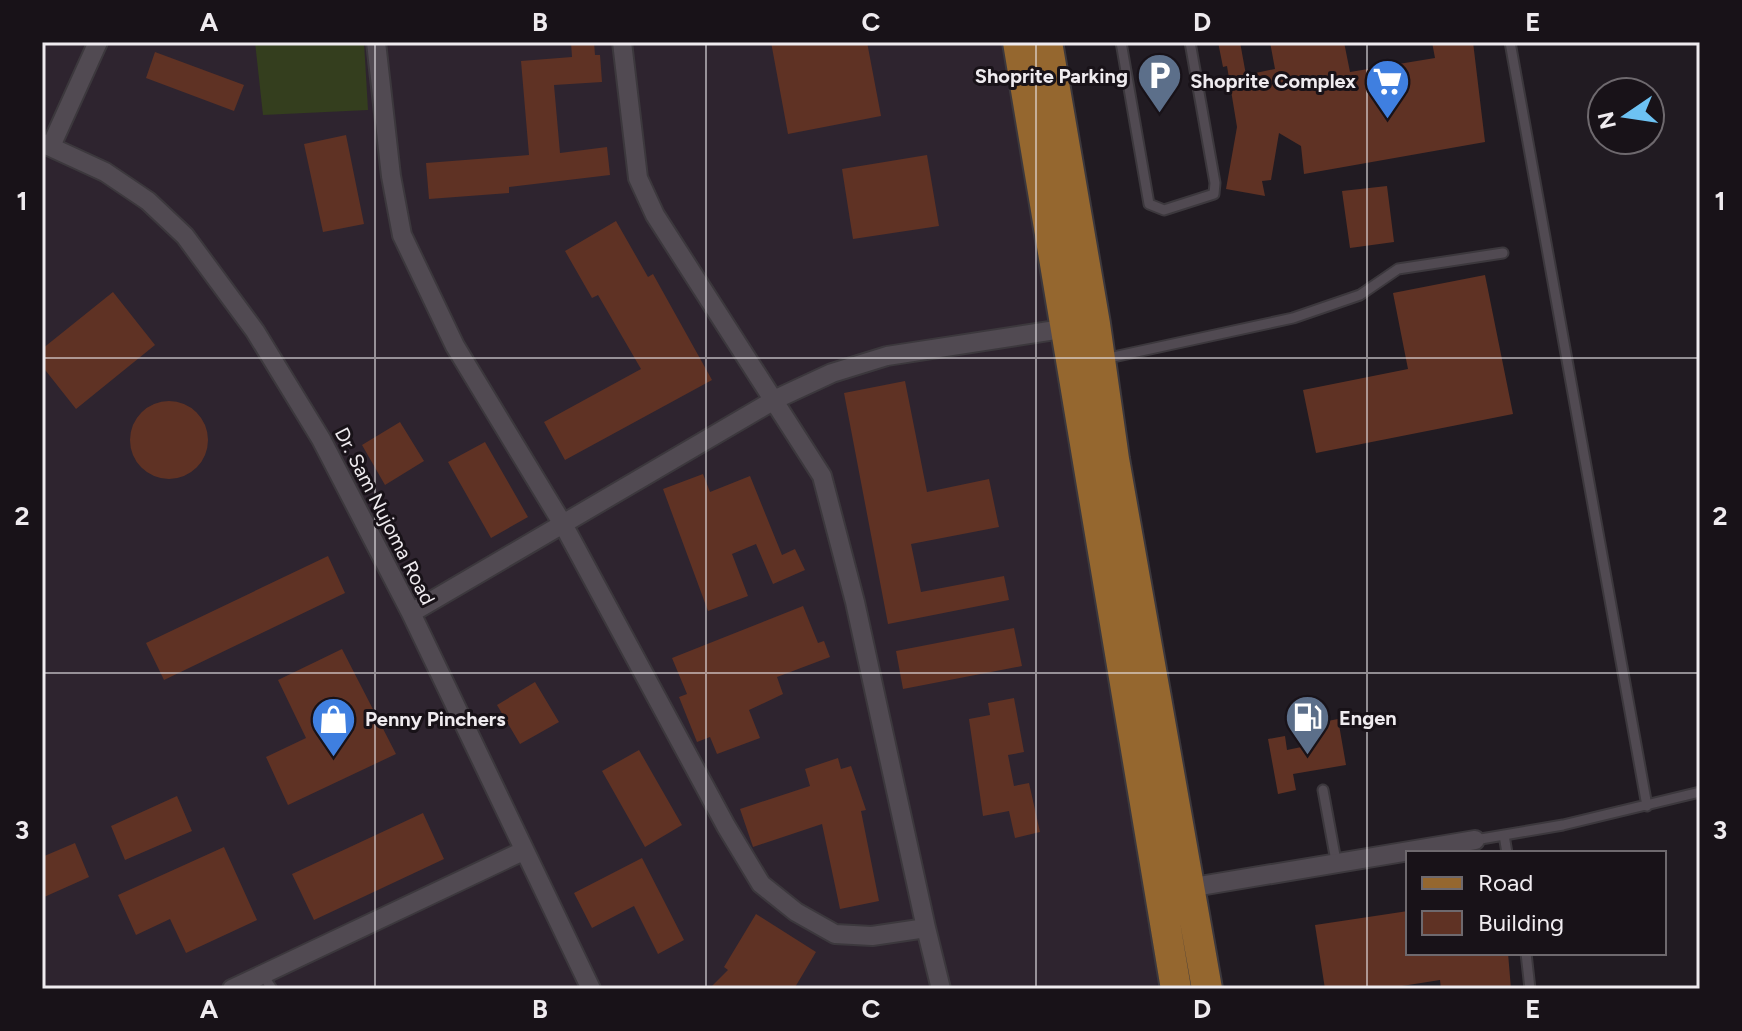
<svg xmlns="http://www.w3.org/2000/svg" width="1742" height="1031" viewBox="0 0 1742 1031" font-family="Figtree,sans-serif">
  <rect width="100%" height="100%" fill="#211b22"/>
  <path fill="#2e242f" d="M 42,42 L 1018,42 L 1175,989 L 42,989 Z"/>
  <path fill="#343e1e" d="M 255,42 L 364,42 L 368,110 L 263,115 Z"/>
  <path fill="#5f3224" d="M 571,42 L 594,42 L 595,55 L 600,55 L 602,82 L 554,85 L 560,153 L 607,147 L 610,175 L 509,187 L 509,193 L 429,199 L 426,163 L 529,155 L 521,61 L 572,57 Z
    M 771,42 L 867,42 L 881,116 L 788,134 Z
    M 1218,42 L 1240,42 L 1246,75 L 1275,69 L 1270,42 L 1344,42 L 1350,72 L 1435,58 L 1432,42 L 1473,42 L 1485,142 L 1304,174 L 1301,146 L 1279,133 L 1271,180 L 1262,181 L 1265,196 L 1226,189 L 1237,127 L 1227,66 L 1223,67 Z
    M 155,52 L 244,85 L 234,111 L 146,78 Z
    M 346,135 L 364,224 L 323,232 L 304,144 Z
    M 927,155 L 939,226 L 853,239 L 842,169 Z
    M 1387,186 L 1394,242 L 1350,248 L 1342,191 Z
    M 616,221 L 648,277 L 653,274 L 712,380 L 565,460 L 544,422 L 641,369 L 598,295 L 592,298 L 565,251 Z
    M 1485,275 L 1513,414 L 1316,453 L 1303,390 L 1408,369 L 1393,293 Z
    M 113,292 L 155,345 L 76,409 L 42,366 L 42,349 Z
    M 905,381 L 927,492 L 989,479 L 999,527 L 911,544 L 921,592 L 1004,576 L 1009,600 L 888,624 L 844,393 Z
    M130 440a39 39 0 1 1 78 0a39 39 0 1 1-78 0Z
    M 400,422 L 424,461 L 385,485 L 362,445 Z
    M 485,442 L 528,517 L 491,538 L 448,462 Z
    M 703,474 L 710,492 L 750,476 L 782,555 L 795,549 L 805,570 L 773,584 L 756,544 L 732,554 L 748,596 L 708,611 L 663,489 Z
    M 328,556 L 345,593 L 164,680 L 146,643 Z
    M 803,606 L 818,643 L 824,641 L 830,657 L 777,677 L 783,694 L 749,710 L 760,738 L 717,754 L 710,737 L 697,742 L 679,697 L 687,694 L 672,658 Z
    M 1014,628 L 1022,666 L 903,689 L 896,651 Z
    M 342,649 L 396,754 L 288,805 L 266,757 L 306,738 L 278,680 Z
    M 535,682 L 559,722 L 520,744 L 497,705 Z
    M 1014,698 L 1024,752 L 1008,755 L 1014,786 L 1029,783 L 1040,832 L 1015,838 L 1009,811 L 983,816 L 969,719 L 990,715 L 988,703 Z
    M 1338,719 L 1346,765 L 1293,774 L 1296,790 L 1278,794 L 1268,739 L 1285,736 L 1287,750 L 1316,744 L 1312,724 Z
    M 639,750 L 682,825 L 645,847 L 602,771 Z
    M 838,758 L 841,769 L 851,766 L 866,810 L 861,811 L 879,901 L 840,909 L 822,824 L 753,847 L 740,809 L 810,786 L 805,769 Z
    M 177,796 L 192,831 L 125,860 L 111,826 Z
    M 423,813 L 444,859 L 314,920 L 292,874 Z
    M 75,843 L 89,877 L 42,898 L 42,857 Z
    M 224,847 L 257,920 L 186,953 L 170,919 L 136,935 L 118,895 Z
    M 642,858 L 684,940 L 658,954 L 634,906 L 592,928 L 574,893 Z
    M 1408,911 L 1408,953 L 1508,953 L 1511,989 L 1441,989 L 1440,980 L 1383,989 L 1325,989 L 1315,925 Z
    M 756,914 L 816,952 L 794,989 L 709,989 L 728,970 L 724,967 Z"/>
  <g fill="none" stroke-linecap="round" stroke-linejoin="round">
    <defs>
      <path id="service" d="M 1121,42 L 1149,204 L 1164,210 L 1214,194 L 1215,183 L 1190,42
        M 1510,42 L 1647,806
        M 1104,359 L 1293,318 L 1360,295 L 1398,269 L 1503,253
        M 1323,790 L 1336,861
        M 1504,835 L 1507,853
        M 1475,840 L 1563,825 L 1700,792
        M 1526,953 L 1530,989
        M 263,975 L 272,989"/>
      <path id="minor" d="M 376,42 L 391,176 L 402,235 L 455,346 L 564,526 L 726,826 L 761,884 L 796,912 L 835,934 L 872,936 L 926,928 L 941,989
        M 622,42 L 638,178 L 655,215 L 822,476 L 855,602 L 926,928
        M 42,143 L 105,172 L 148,201 L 185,236 L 255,331 L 321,439 L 411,613 L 591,989
        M 51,146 L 98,42
        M 411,613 L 776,399 L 832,373 L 887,356 L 1075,327
        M 1182,889 L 1475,840
        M 232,989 L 523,851"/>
      <path id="primary" d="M 1018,42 L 1176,989
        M 1047,42 L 1095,324 L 1114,459 L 1207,989"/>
    </defs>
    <use href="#service" stroke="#3c383d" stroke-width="13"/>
    <use href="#minor" stroke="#3c383d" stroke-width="22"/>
    <use href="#primary" stroke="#3c383d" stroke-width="34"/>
    <use href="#service" stroke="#514a52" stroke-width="9"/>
    <use href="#minor" stroke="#514a52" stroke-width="18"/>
    <use href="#primary" stroke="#95672f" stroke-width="30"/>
  </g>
  <path fill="none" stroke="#efebef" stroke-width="2" stroke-opacity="0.55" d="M 375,42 L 375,989M 706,42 L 706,989M 1036,42 L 1036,989M 1367,42 L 1367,989M 42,358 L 1700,358M 42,673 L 1700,673"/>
  <defs>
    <symbol id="parking-pin" viewBox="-11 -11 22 30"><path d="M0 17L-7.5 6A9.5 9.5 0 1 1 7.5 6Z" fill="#5c6f8a" stroke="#181218"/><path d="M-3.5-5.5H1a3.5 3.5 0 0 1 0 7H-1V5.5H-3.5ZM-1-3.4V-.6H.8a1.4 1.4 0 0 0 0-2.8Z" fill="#fff"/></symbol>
    <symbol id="supermarket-pin" viewBox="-11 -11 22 30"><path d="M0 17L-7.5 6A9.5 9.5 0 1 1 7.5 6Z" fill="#3f7fe0" stroke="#181218"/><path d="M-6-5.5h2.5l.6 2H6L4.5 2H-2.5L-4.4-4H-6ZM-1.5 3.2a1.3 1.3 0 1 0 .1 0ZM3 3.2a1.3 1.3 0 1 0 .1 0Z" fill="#fff"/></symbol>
    <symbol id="fuel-pin" viewBox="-11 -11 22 30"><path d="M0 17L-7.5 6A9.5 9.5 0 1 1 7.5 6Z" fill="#5c6f8a" stroke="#181218"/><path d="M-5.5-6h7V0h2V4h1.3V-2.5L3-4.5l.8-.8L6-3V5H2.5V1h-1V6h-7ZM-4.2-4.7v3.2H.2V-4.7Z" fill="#fff"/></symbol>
    <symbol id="shop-pin" viewBox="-11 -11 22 30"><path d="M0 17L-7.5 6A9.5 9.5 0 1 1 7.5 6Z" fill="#3f7fe0" stroke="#181218"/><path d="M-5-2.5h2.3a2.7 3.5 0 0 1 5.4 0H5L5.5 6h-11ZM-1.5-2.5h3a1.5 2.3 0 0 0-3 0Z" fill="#fff"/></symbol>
  </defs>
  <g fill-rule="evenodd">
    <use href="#parking-pin" x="1134" y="50" width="51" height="69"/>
    <use href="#supermarket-pin" x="1362" y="56" width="51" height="69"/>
    <use href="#fuel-pin" x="1282" y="692" width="51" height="69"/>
    <use href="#shop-pin" x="308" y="694" width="51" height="69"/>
  </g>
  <g text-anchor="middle" stroke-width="6" stroke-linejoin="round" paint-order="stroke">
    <g font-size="20" font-weight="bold" fill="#efebef" stroke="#181218" text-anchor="end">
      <text x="1128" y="83">Shoprite Parking</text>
      <text x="1356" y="88">Shoprite Complex</text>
      <text x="1339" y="725" text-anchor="start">Engen</text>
      <text x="365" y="726" text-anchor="start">Penny Pinchers</text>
    </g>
    <g font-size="20" fill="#efebef" stroke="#181218">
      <text transform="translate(385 516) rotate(63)" y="7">Dr. Sam Nujoma Road</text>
    </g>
  </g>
  <rect width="1742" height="1031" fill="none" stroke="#181218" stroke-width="88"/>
  <rect x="1406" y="851" width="260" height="104" fill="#181218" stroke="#6e696e" stroke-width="2"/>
  <rect x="1422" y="877" width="40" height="12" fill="#95672f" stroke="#6e696e" stroke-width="2"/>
  <text x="1478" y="891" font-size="24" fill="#efebef">Road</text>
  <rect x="1422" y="911" width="40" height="24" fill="#5f3224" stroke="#6e696e" stroke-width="2"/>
  <text x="1478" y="931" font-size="24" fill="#efebef">Building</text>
  <g transform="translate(1626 116) rotate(257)"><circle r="38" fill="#181218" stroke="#6e696e" stroke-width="2"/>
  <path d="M0-6L14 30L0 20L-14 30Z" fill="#6dc2f3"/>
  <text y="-12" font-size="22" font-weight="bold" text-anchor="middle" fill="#efebef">N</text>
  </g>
  <rect x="44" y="44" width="1654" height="943" fill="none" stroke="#efebef" stroke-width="3"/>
  <g font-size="26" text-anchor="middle" font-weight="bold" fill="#efebef">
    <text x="209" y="31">A</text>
    <text x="540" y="31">B</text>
    <text x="871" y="31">C</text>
    <text x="1202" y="31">D</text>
    <text x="1533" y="31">E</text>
    <text x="22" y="210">1</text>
    <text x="1720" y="210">1</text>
    <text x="22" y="525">2</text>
    <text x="1720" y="525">2</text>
    <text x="22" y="839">3</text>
    <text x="1720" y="839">3</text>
    <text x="209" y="1018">A</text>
    <text x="540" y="1018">B</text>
    <text x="871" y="1018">C</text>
    <text x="1202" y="1018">D</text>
    <text x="1533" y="1018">E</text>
  </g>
</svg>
